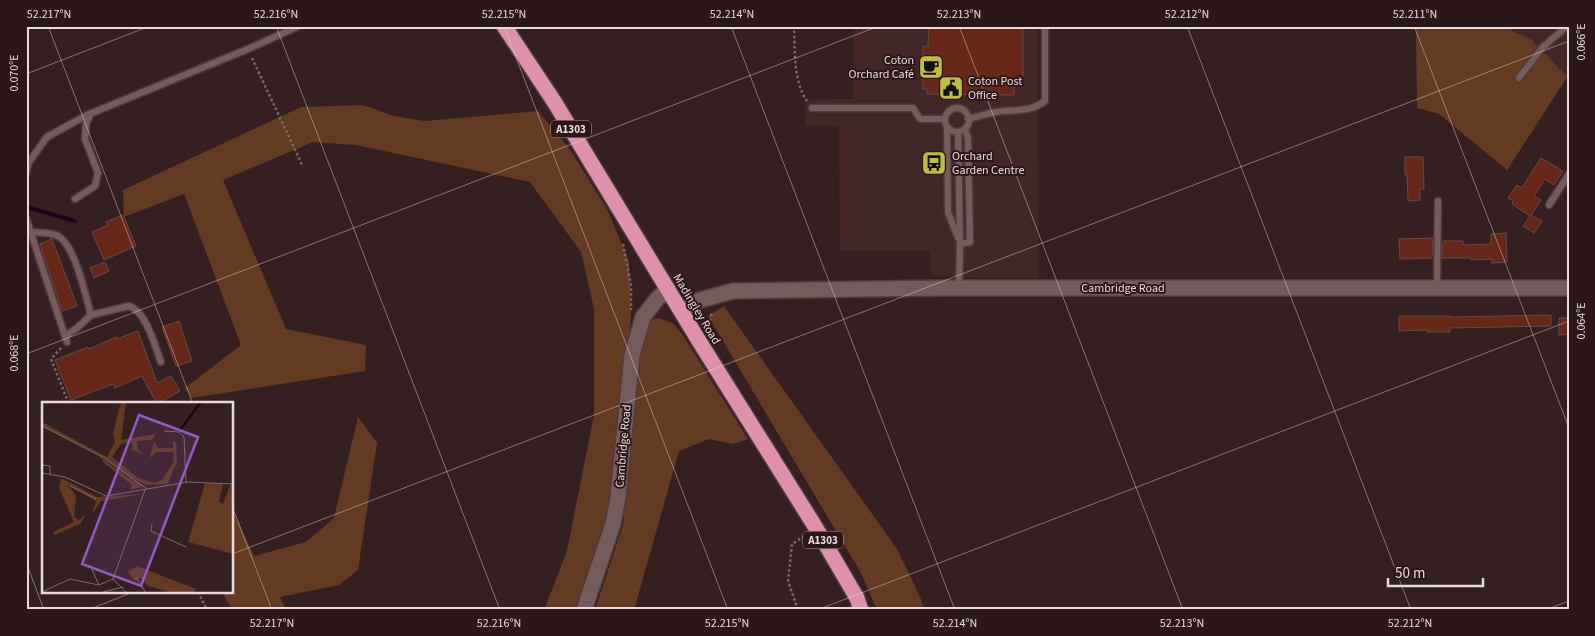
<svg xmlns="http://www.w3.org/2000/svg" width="1595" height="636" viewBox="0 0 1595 636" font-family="'Source Sans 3',sans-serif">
  <rect width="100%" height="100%" fill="#352021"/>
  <path fill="#432728" d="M 854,26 L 1038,26 L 1039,278 L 983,278 L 931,275 L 930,251 L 840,251 L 839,126 L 805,126 L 805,100 L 853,99 Z
    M 1505,26 L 1569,26 L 1568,76 L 1535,54 Z"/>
  <path fill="#623b22" d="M 1416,26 L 1512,26 L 1511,28 L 1512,31 L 1532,40 L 1537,47 L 1535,55 L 1546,54 C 1553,62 1560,71 1568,76 L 1507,170 L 1439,114 L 1417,108 Z
    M 363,105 L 394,116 L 425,121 L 538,111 L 569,148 L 607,209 L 629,261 L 631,314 L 621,444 L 612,520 L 582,610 L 544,610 L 567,551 L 594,415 L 594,309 L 581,252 L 530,182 L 356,145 L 313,142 L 223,180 L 286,329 L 366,345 L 365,371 L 192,398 L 185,388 L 241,345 L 184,194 L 124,217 L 123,190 L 301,107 Z
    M 724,306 L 897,549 L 921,599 L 924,610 L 877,610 L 861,573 L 708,316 Z
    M 658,318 L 673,323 L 682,334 L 748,439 L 733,444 L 709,439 L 679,451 L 634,610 L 595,610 L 623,525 L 642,345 L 647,321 Z
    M 358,417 L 377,443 L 358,570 L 339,585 L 280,597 L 286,610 L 232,610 L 222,592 L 232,592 L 233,511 L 254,556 L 306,542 L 334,518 Z"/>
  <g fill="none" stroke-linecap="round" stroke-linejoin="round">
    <path stroke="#22001a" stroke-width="4" d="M 26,207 L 75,221"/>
  </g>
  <path fill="#672819" stroke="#634c46" d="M 929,26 L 1023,26 L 1023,82 L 1014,82 L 1014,95 L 927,94 L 927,89 L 923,89 L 923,46 L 928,46 Z
    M 1405,157 L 1423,157 L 1424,189 L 1420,189 L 1420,200 L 1408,201 L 1407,175 L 1405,175 Z
    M 1541,158 L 1563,171 L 1554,185 L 1545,179 L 1534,196 L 1541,200 L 1531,215 L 1542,221 L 1534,233 L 1523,226 L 1530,216 L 1512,204 L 1513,201 L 1508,198 L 1517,185 L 1522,188 Z
    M 123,215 L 136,246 L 104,260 L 92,232 L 108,225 L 106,222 Z
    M 1506,233 L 1507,262 L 1492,263 L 1492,259 L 1471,260 L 1471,258 L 1442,258 L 1443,241 L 1463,241 L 1463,245 L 1491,244 L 1491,234 Z
    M 1433,238 L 1432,258 L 1400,259 L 1399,239 Z
    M 52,239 L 77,306 L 62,311 L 40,244 Z
    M 105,262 L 109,271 L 94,278 L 90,268 Z
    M 1551,315 L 1551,326 L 1450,328 L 1450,332 L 1427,332 L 1427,330 L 1399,331 L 1399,316 L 1450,316 L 1450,317 Z
    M 1559,318 L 1569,318 L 1569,334 L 1559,335 Z
    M 179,321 L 192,361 L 176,366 L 162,327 Z
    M 138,331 L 157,383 L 171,376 L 180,391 L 157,404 L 142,376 L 115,388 L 113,384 L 71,400 L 55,360 L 88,347 L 89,349 L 116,337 L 117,339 Z"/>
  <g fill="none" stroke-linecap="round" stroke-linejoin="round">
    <defs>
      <path id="lane" d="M 1519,78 L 1542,48 L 1567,26
        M 812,108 L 913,108 L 920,119 L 945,119
        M945 120a12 12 0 1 1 24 0a12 12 0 1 1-24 0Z
        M 968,119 C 980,116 992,112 1004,111 C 1019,110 1032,111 1045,101 L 1045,26
        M 947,127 L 948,212 L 958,238
        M 958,132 L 960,244 L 959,288
        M 26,173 L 29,162 L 47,137 L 87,115 L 248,49 L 299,26
        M 75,199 L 95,186 L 98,173 L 85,139 L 86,124 L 91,113
        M 1549,205 L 1569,174
        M 26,218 L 67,342
        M 30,232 C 39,233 50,232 58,236 C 75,245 86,297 91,315 L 77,328 L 65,336
        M 960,244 L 970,242 L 968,138 L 965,129
        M 1437,288 L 1438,201
        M 91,315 L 129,306 C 146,311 155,346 161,362"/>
      <path id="secondary" d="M 681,311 L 700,300 L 733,291 L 946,288 L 1569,288
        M 584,610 L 613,524 L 618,497 L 632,355 L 643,317 L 657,299 L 668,289"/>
      <path id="highway" d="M 504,26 L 555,103 L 699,341 L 816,528 L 857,598 L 861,610"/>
    </defs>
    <use href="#lane" stroke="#4d3b3d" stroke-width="9"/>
    <use href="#secondary" stroke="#4d3b3d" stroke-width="18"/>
    <use href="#highway" stroke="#4d3b3d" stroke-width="18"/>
    <path stroke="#7b696a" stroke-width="2.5" stroke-dasharray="2.5 2.5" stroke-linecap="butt" d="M 794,26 C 795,49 793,81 807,101
      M 252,58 L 303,167
      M 623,244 L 631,286 L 631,310
      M 710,330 L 708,328 L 712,311
      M 61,348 L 51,359 L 69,404
      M 198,592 L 207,610
      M 798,610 L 788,581 L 792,544 L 806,535"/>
    <use href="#lane" stroke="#745b5c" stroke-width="6"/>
    <use href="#secondary" stroke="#745b5c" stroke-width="15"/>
    <use href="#highway" stroke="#df91ab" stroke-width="15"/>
  </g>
  <path fill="none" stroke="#e9dbdb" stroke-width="1" stroke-opacity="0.45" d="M 48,26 L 193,404M 276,26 L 500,610M 504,26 L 728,610M 731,26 L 955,610M 959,26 L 1183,610M 1187,26 L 1411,610M 1414,26 L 1569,428M 26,74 L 150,26M 26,354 L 879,26M 232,506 L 272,610M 232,554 L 1569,41M 26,562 L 44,610M 88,610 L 133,592M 817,610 L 1569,321M 1545,610 L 1569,601"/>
  <defs>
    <symbol id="cafe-square" viewBox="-11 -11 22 22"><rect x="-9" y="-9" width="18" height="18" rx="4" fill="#bfbe41" stroke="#2b1718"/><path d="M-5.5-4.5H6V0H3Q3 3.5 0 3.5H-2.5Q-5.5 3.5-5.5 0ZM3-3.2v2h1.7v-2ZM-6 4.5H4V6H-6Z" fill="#111"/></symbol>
    <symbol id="civic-square" viewBox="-11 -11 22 22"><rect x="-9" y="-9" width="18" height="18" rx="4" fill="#bfbe41" stroke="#2b1718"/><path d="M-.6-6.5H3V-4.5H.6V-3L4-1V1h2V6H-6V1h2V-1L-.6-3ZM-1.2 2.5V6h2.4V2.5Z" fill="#111"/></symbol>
    <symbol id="bus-square" viewBox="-11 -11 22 22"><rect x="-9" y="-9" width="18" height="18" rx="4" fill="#bfbe41" stroke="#2b1718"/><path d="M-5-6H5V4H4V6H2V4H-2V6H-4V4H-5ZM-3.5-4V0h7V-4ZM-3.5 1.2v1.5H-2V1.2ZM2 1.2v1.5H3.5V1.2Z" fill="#111"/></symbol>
  </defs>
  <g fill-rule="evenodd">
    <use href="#cafe-square" x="917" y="53" width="28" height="28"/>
    <use href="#civic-square" x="937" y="74" width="28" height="28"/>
    <use href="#bus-square" x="920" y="149" width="28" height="28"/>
  </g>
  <g text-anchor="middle" stroke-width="4" stroke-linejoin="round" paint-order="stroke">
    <g fill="#2b1718" stroke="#b0a0a0" stroke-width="1">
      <rect x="551" y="120.5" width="40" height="17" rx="4"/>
      <rect x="803" y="531.5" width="40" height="17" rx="4"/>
    </g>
    <g font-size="11" font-weight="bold" fill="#e9dbdb">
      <text x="571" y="133">A1303</text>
      <text x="823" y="544">A1303</text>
    </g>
    <g font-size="12" fill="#e9dbdb" stroke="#2b1718" text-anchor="start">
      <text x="914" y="64" text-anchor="end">Coton<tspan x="914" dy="14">Orchard Café</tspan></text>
      <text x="968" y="85">Coton Post<tspan x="968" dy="14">Office</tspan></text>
      <text x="952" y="160">Orchard<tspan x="952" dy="14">Garden Centre</tspan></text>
    </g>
    <g font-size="12" fill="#e9dbdb" stroke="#2b1718">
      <text x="1123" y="292">Cambridge Road</text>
      <text transform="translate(697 309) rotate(59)" y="4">Madingley Road</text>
      <text transform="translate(623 446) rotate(-85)" y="4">Cambridge Road</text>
    </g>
  </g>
  <g transform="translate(42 402)">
    <rect width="191" height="191" fill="#352021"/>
    <path d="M 79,0 L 84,0 L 79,38 L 113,32 L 113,34 L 110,38 L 95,39 L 96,48 L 104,54 L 90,48 L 90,40 L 79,42 L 70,55 L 96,76 L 112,81 L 120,78 L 132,59 L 131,50 L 115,50 L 108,56 L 112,39 L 116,46 L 131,46 L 131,39 L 134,40 L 135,60 L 126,82 L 104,83 L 86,74 L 64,57 L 0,24 L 0,20 L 65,55 L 73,40 L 71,31 ZM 60,56 L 85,75 L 103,84 L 88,88 L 90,83 L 61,60 ZM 19,76 L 55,95 L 102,92 L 59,99 L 50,112 L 54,99 L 25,82 L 34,94 L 32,115 L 37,118 L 44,112 L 38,122 L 13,133 L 11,130 L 32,120 L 17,86 ZM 163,81 L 181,82 L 177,100 L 181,102 L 188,83 L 191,83 L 191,152 L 146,140 ZM 95,164 L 154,187 L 152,191 L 131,191 L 106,184 L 99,176 L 93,179 L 86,170 Z" fill="#623b22"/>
    <path fill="none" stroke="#22001a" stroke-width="2.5" d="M 138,28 L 159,0"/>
    <path fill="none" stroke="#7d6b6b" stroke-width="1" d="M 0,24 L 62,56 L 105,87M 122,29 L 137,30 L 142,35 L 144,80M 0,63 L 8,64 L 8,72M 0,71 L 23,75 L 64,94 L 146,80 L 192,82M 28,84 L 54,97M 110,122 L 109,129 L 144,145M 48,163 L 57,183M 94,175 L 104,191M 71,177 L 103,88M 71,177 L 85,191M 0,190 L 28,177 L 57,183 L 71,177M 61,190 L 81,185"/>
    <path fill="#9658c6" fill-opacity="0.15" stroke="#9658c6" stroke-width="2.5" d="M 97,13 L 156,35 L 99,184 L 40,162 Z"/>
    <rect width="191" height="191" fill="none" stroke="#e9dbdb" stroke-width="2.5"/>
  </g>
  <rect width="1595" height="636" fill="none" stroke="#2b1718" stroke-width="55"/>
  <path d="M1388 578v8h95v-8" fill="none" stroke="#e9dbdb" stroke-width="2.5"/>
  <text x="1395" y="578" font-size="15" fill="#e9dbdb" stroke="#2b1718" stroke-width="4" paint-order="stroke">50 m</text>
  <rect x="28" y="28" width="1540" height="580" fill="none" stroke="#e9dbdb" stroke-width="2"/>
  <g font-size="12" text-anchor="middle" fill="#e9dbdb">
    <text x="49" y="18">52.217°N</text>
    <text x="276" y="18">52.216°N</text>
    <text x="504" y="18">52.215°N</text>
    <text x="732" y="18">52.214°N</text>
    <text x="959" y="18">52.213°N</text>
    <text x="1187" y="18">52.212°N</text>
    <text x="1415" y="18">52.211°N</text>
    <text transform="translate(1581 42) rotate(-90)" y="4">0.066°E</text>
    <text transform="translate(14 73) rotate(-90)" y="4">0.070°E</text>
    <text transform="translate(1581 321) rotate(-90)" y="4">0.064°E</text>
    <text transform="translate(14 353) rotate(-90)" y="4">0.068°E</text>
    <text x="272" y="627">52.217°N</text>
    <text x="499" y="627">52.216°N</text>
    <text x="727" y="627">52.215°N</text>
    <text x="955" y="627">52.214°N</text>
    <text x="1182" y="627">52.213°N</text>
    <text x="1410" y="627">52.212°N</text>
  </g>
</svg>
